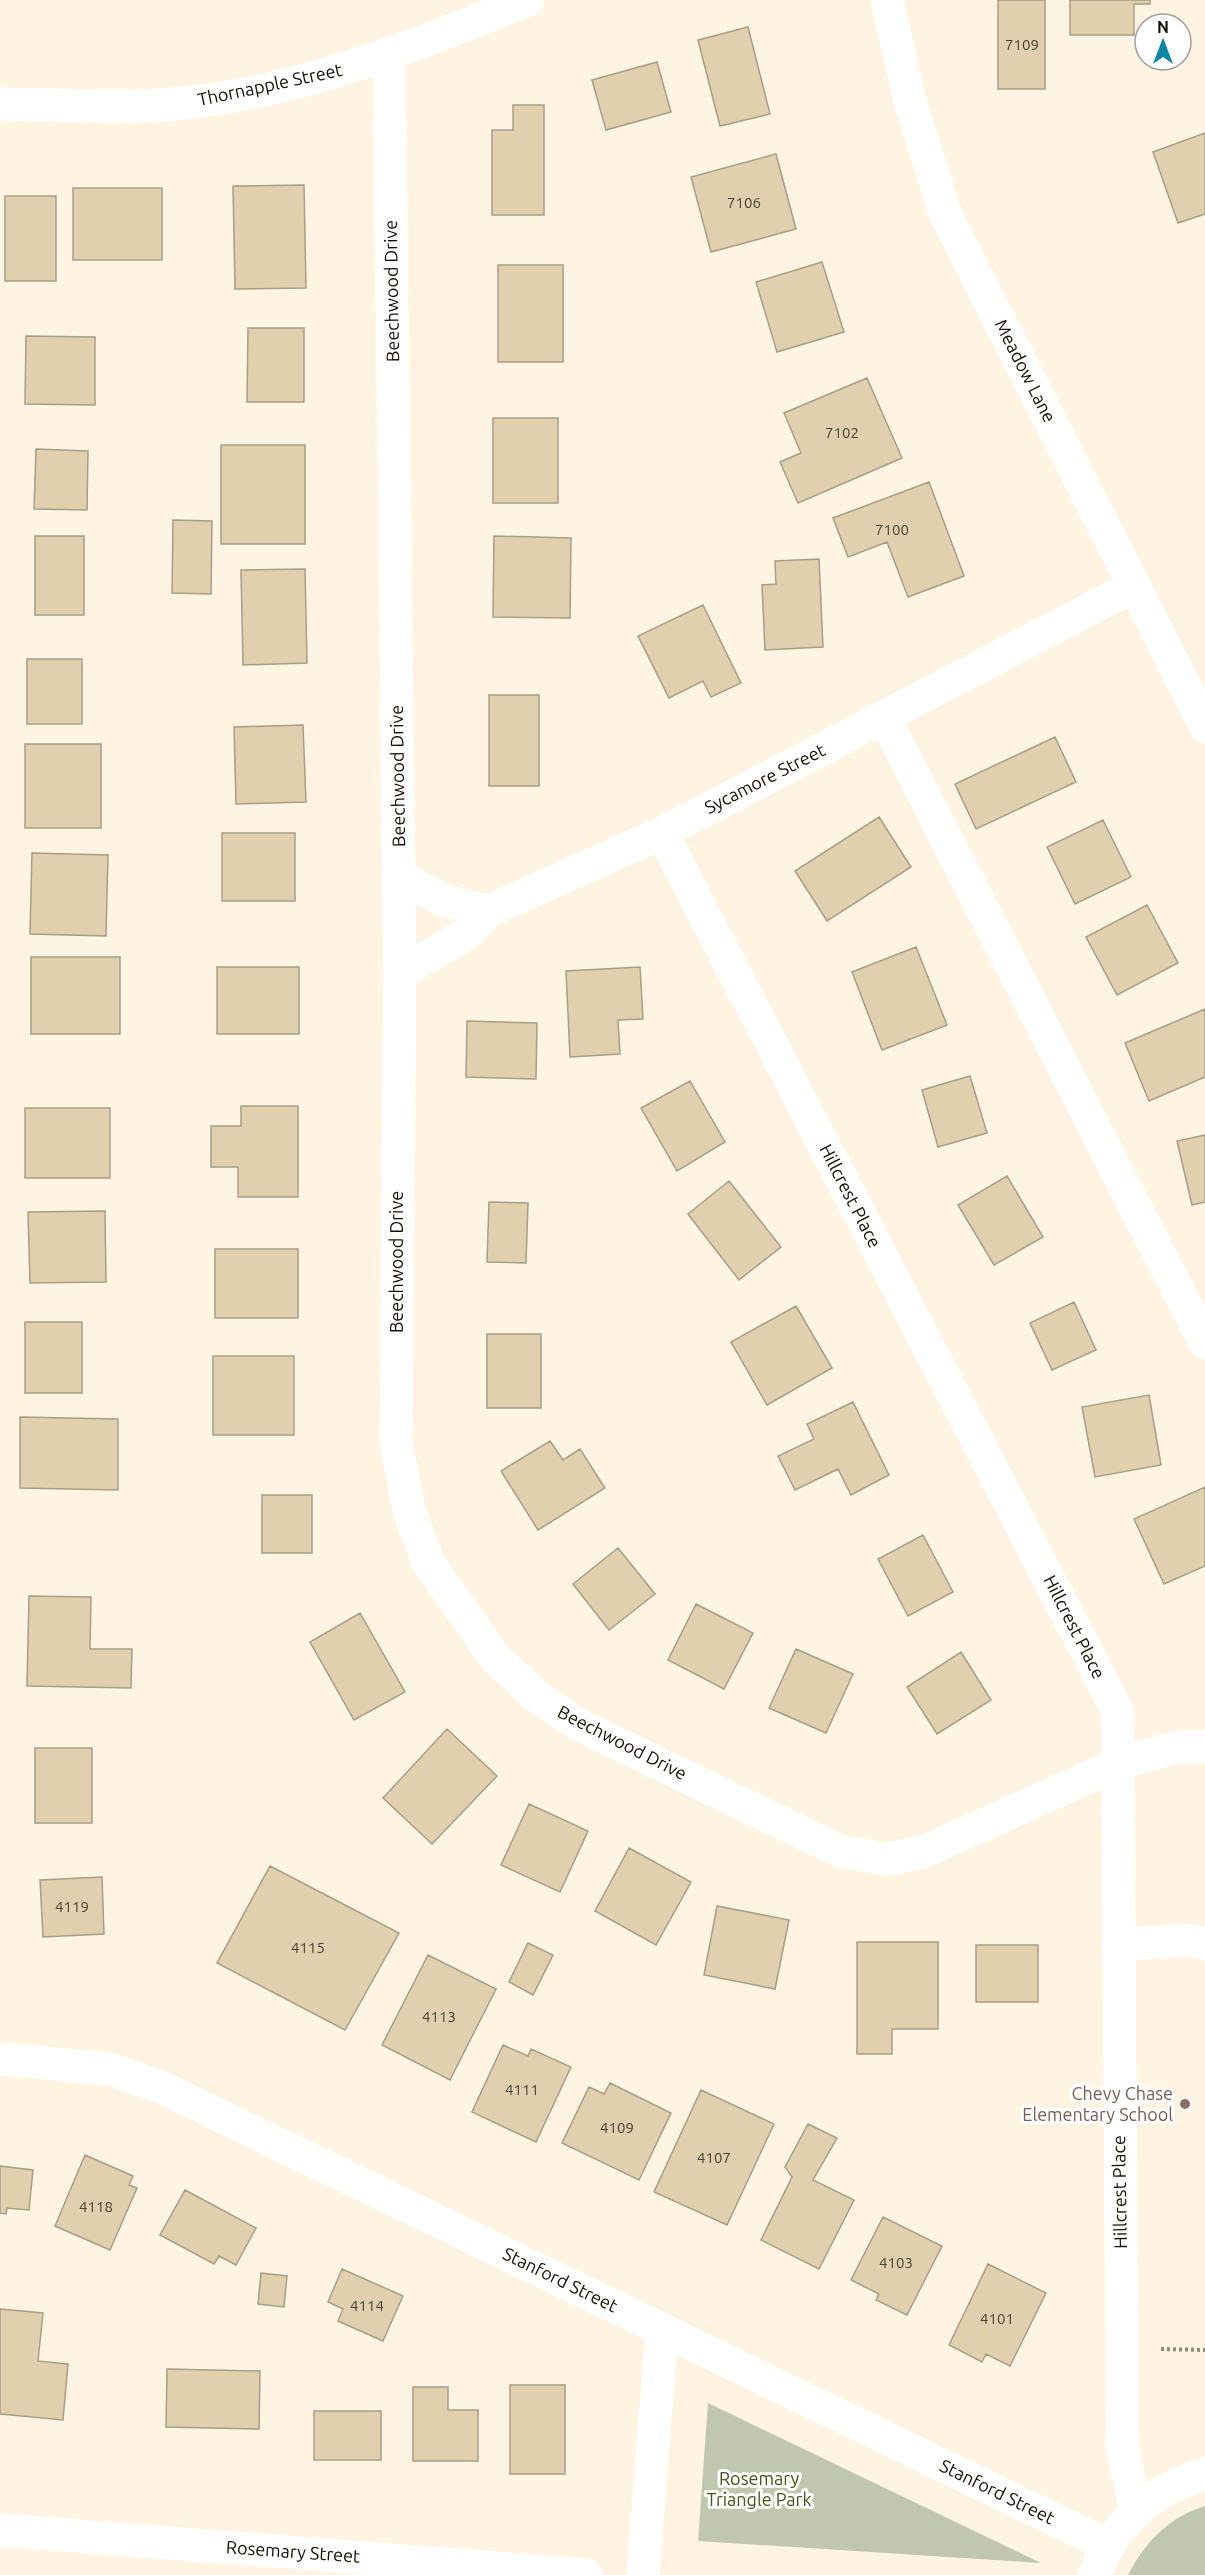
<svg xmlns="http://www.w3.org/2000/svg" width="1205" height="2575" viewBox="0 0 1205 2575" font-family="Ubuntu,sans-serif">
  <rect width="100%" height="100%" fill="#fef4e1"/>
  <path fill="#c1c7ae" d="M 708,2403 L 1041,2563 L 698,2541 Z
    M 1205,2506 L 1205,2575 L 1128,2575 C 1144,2543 1170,2516 1205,2506 Z"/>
  <path fill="#e0d0ae" stroke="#a89d86" stroke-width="1.5" d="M 998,0 L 1045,0 L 1045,89 L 998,89 Z
    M 1070,0 L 1150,0 L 1150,4 L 1134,4 L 1134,35 L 1070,35 Z
    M 748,27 L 770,114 L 720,126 L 698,40 Z
    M 657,62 L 671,112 L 606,130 L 592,80 Z
    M 513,105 L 544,105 L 544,215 L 492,215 L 492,130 L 513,130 Z
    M 1205,133 L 1205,214 L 1178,223 L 1153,152 Z
    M 776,154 L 796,229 L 711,252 L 691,177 Z
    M 304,185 L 306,288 L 235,289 L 233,186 Z
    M 73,188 L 162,188 L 162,260 L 73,260 Z
    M 5,196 L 56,196 L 56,281 L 5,281 Z
    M 822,262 L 844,332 L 777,352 L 756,282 Z
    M 498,265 L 563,265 L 563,362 L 498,362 Z
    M 248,328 L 304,328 L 304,402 L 247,402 Z
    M 26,336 L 95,337 L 95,405 L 25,404 Z
    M 867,378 L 902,458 L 798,503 L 780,462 L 801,453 L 784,413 Z
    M 493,418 L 558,418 L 558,503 L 493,503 Z
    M 221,445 L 305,445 L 305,544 L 221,544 Z
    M 36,449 L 88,451 L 87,510 L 34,509 Z
    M 929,482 L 964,576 L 908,597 L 887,542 L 848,557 L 833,518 Z
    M 173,520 L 212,521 L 211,594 L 172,593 Z
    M 35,536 L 84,536 L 84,615 L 35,615 Z
    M 494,536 L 571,538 L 570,618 L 493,617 Z
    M 819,559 L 823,647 L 765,650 L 762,585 L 776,584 L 775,561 Z
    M 305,569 L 307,663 L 243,665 L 241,570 Z
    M 703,605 L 741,683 L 711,697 L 703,681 L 669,698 L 638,636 Z
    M 27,659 L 82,659 L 82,724 L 27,724 Z
    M 489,695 L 539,695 L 539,786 L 489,786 Z
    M 303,725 L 306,802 L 236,804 L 234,727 Z
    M 1055,737 L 1076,782 L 976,829 L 955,784 Z
    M 25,744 L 101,744 L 101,828 L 25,828 Z
    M 879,817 L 911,867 L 827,921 L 795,871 Z
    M 1103,820 L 1131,877 L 1075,904 L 1047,847 Z
    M 222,833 L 295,833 L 295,901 L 222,901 Z
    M 32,853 L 108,855 L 106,936 L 30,934 Z
    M 1147,905 L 1178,963 L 1117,995 L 1086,937 Z
    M 916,947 L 947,1025 L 882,1050 L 852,972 Z
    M 31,957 L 120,957 L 120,1034 L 31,1034 Z
    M 217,967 L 299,967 L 299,1034 L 217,1034 Z
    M 640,967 L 643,1019 L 618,1020 L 620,1054 L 570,1057 L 566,971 Z
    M 1205,1009 L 1205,1077 L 1149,1101 L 1125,1043 Z
    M 467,1021 L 537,1023 L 536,1079 L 466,1077 Z
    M 970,1076 L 987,1133 L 938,1147 L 922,1090 Z
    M 690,1081 L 725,1142 L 677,1171 L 641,1108 Z
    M 241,1106 L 298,1106 L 298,1197 L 238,1197 L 238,1167 L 211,1167 L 211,1126 L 241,1126 Z
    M 25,1108 L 110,1108 L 110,1178 L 25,1178 Z
    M 1205,1135 L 1205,1202 L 1192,1205 L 1177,1141 Z
    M 1007,1176 L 1043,1237 L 994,1265 L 958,1205 Z
    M 729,1181 L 781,1247 L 739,1280 L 688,1214 Z
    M 489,1202 L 528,1203 L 526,1263 L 487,1262 Z
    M 105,1211 L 106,1282 L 30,1283 L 28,1212 Z
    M 215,1249 L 298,1249 L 298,1318 L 215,1318 Z
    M 1074,1302 L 1096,1350 L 1052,1370 L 1030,1323 Z
    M 796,1306 L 832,1368 L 767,1405 L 731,1342 Z
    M 25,1322 L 82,1322 L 82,1393 L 25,1393 Z
    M 487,1334 L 541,1334 L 541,1408 L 487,1408 Z
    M 213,1356 L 294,1356 L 294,1435 L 213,1435 Z
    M 1149,1395 L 1161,1465 L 1095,1477 L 1082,1407 Z
    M 853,1402 L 889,1475 L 851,1495 L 838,1469 L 795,1490 L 778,1456 L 814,1439 L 807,1424 Z
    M 20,1417 L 118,1419 L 118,1490 L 20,1488 Z
    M 550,1441 L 563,1460 L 580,1449 L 605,1488 L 538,1530 L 501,1471 Z
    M 1205,1487 L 1205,1566 L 1164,1584 L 1134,1519 Z
    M 262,1495 L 312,1495 L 312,1553 L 262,1553 Z
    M 923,1535 L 953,1592 L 908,1616 L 878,1559 Z
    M 618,1548 L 655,1594 L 609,1630 L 573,1584 Z
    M 29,1596 L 91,1597 L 90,1649 L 132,1649 L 131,1688 L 27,1686 Z
    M 696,1604 L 753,1633 L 724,1689 L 668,1660 Z
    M 360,1613 L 405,1692 L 354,1720 L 310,1642 Z
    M 796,1649 L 853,1674 L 826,1733 L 769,1708 Z
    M 961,1652 L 991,1700 L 937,1734 L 907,1687 Z
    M 447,1729 L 497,1776 L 432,1844 L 383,1798 Z
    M 35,1748 L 92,1748 L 92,1823 L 35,1823 Z
    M 529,1804 L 588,1831 L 560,1892 L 501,1865 Z
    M 629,1848 L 691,1882 L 656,1945 L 595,1911 Z
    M 270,1866 L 399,1933 L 345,2030 L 217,1963 Z
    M 102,1877 L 104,1934 L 43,1937 L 40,1880 Z
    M 717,1906 L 789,1920 L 775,1989 L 704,1975 Z
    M 857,1942 L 938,1942 L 938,2029 L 892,2029 L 892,2054 L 857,2054 Z
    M 528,1943 L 553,1955 L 533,1995 L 509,1982 Z
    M 976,1945 L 1038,1945 L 1038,2002 L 976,2002 Z
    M 428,1955 L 496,1989 L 450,2080 L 382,2045 Z
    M 503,2045 L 528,2056 L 531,2049 L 571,2067 L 536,2142 L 472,2112 Z
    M 610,2083 L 671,2113 L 639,2180 L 562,2143 L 589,2087 L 604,2094 Z
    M 701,2090 L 774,2124 L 727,2225 L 654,2192 Z
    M 808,2124 L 837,2138 L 813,2180 L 854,2200 L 819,2269 L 761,2240 L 792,2177 L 785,2167 Z
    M 85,2155 L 133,2176 L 129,2185 L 137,2188 L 110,2250 L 55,2226 Z
    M 0,2166 L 33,2170 L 29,2210 L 7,2208 L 6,2214 L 0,2213 Z
    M 185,2190 L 256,2228 L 236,2265 L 219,2256 L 214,2264 L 160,2235 Z
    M 883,2217 L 942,2246 L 907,2315 L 876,2300 L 879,2294 L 851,2280 Z
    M 988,2264 L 1046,2293 L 1010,2366 L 986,2354 L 982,2362 L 949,2345 Z
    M 342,2269 L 403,2296 L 383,2341 L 338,2321 L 343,2309 L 328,2302 Z
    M 261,2273 L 287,2276 L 284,2307 L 258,2304 Z
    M 0,2309 L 43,2313 L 38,2361 L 68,2364 L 63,2420 L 0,2414 Z
    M 167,2369 L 260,2371 L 259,2429 L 166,2427 Z
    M 510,2385 L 565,2385 L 565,2474 L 510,2474 Z
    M 413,2387 L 448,2387 L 448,2410 L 478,2410 L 478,2461 L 413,2461 Z
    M 314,2411 L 381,2411 L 381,2460 L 314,2460 Z"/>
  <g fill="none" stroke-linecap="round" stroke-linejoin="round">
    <path stroke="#90897b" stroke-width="4" stroke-dasharray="3 3" stroke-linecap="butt" d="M 1161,2349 L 1205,2350"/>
    <path stroke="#fff" stroke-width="33" d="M 887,0 L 911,105 L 946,215 L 1205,726
      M 389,56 L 400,973 L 396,1443 L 409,1510 L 428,1562 L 495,1658 L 535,1695 L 577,1724 L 842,1852 L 889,1859 L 923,1852 L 1120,1763 L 1177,1747 L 1205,1747
      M 0,104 C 56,104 117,109 172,104 C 298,94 413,46 528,0
      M 885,719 L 1205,1343
      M 662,833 L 1118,1712 L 1122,2447 L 1136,2510
      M 399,876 L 445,901 L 488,911
      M 400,973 L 465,935 L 488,911 L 662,833 L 1134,586
      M 1118,1945 L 1187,1940 L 1205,1944
      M 0,2059 L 110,2069 L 163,2088 L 1107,2545
      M 0,2530 L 586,2575
      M 643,2575 L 662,2329
      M 1094,2575 C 1117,2521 1148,2491 1205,2474"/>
  </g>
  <circle fill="#8d6e63" stroke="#fff" stroke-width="2" cx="1185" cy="2104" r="6"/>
  <g text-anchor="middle" stroke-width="6" stroke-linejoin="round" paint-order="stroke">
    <g font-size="15" fill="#474032">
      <text x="1022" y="50">7109</text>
      <text x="744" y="208">7106</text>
      <text x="842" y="438">7102</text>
      <text x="892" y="535">7100</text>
      <text x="72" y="1912">4119</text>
      <text x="308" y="1953">4115</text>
      <text x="439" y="2022">4113</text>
      <text x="522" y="2095">4111</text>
      <text x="617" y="2133">4109</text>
      <text x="714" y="2163">4107</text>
      <text x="96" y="2212">4118</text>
      <text x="896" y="2268">4103</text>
      <text x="367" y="2311">4114</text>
      <text x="997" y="2324">4101</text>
    </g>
    <g font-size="18" fill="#141008" stroke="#fff">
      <text transform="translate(270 85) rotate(-12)" y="6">Thornapple Street</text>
      <text transform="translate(392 291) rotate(-91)" y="6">Beechwood Drive</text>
      <text transform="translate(1025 371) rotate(63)" y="6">Meadow Lane</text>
      <text transform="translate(398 776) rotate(-91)" y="6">Beechwood Drive</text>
      <text transform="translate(765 779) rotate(-27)" y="6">Sycamore Street</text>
      <text transform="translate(850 1196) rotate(63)" y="6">Hillcrest Place</text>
      <text transform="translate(397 1262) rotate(-90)" y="6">Beechwood Drive</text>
      <text transform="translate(1074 1627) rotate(63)" y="6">Hillcrest Place</text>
      <text transform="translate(622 1743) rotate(27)" y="6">Beechwood Drive</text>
      <text transform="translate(1120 2192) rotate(-91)" y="6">Hillcrest Place</text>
      <text transform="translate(560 2280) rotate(26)" y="6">Stanford Street</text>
      <text transform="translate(997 2492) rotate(26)" y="6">Stanford Street</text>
      <text transform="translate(293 2552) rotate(4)" y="6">Rosemary Street</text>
    </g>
    <g font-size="18" fill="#785e54" stroke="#fff" text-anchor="end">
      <text x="1173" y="2100">Chevy Chase<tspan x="1173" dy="21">Elementary School</tspan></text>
    </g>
    <g font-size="18" fill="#4b541d" stroke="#fff">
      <text x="759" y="2485">Rosemary<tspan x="759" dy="21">Triangle Park</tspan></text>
    </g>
  </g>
  <g transform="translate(1163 42)"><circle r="28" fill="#ffffff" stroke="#a19f9c" stroke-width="1.5"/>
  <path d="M0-4.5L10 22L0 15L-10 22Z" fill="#0a86aa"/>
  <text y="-9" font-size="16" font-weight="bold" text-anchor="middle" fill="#141008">N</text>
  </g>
</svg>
